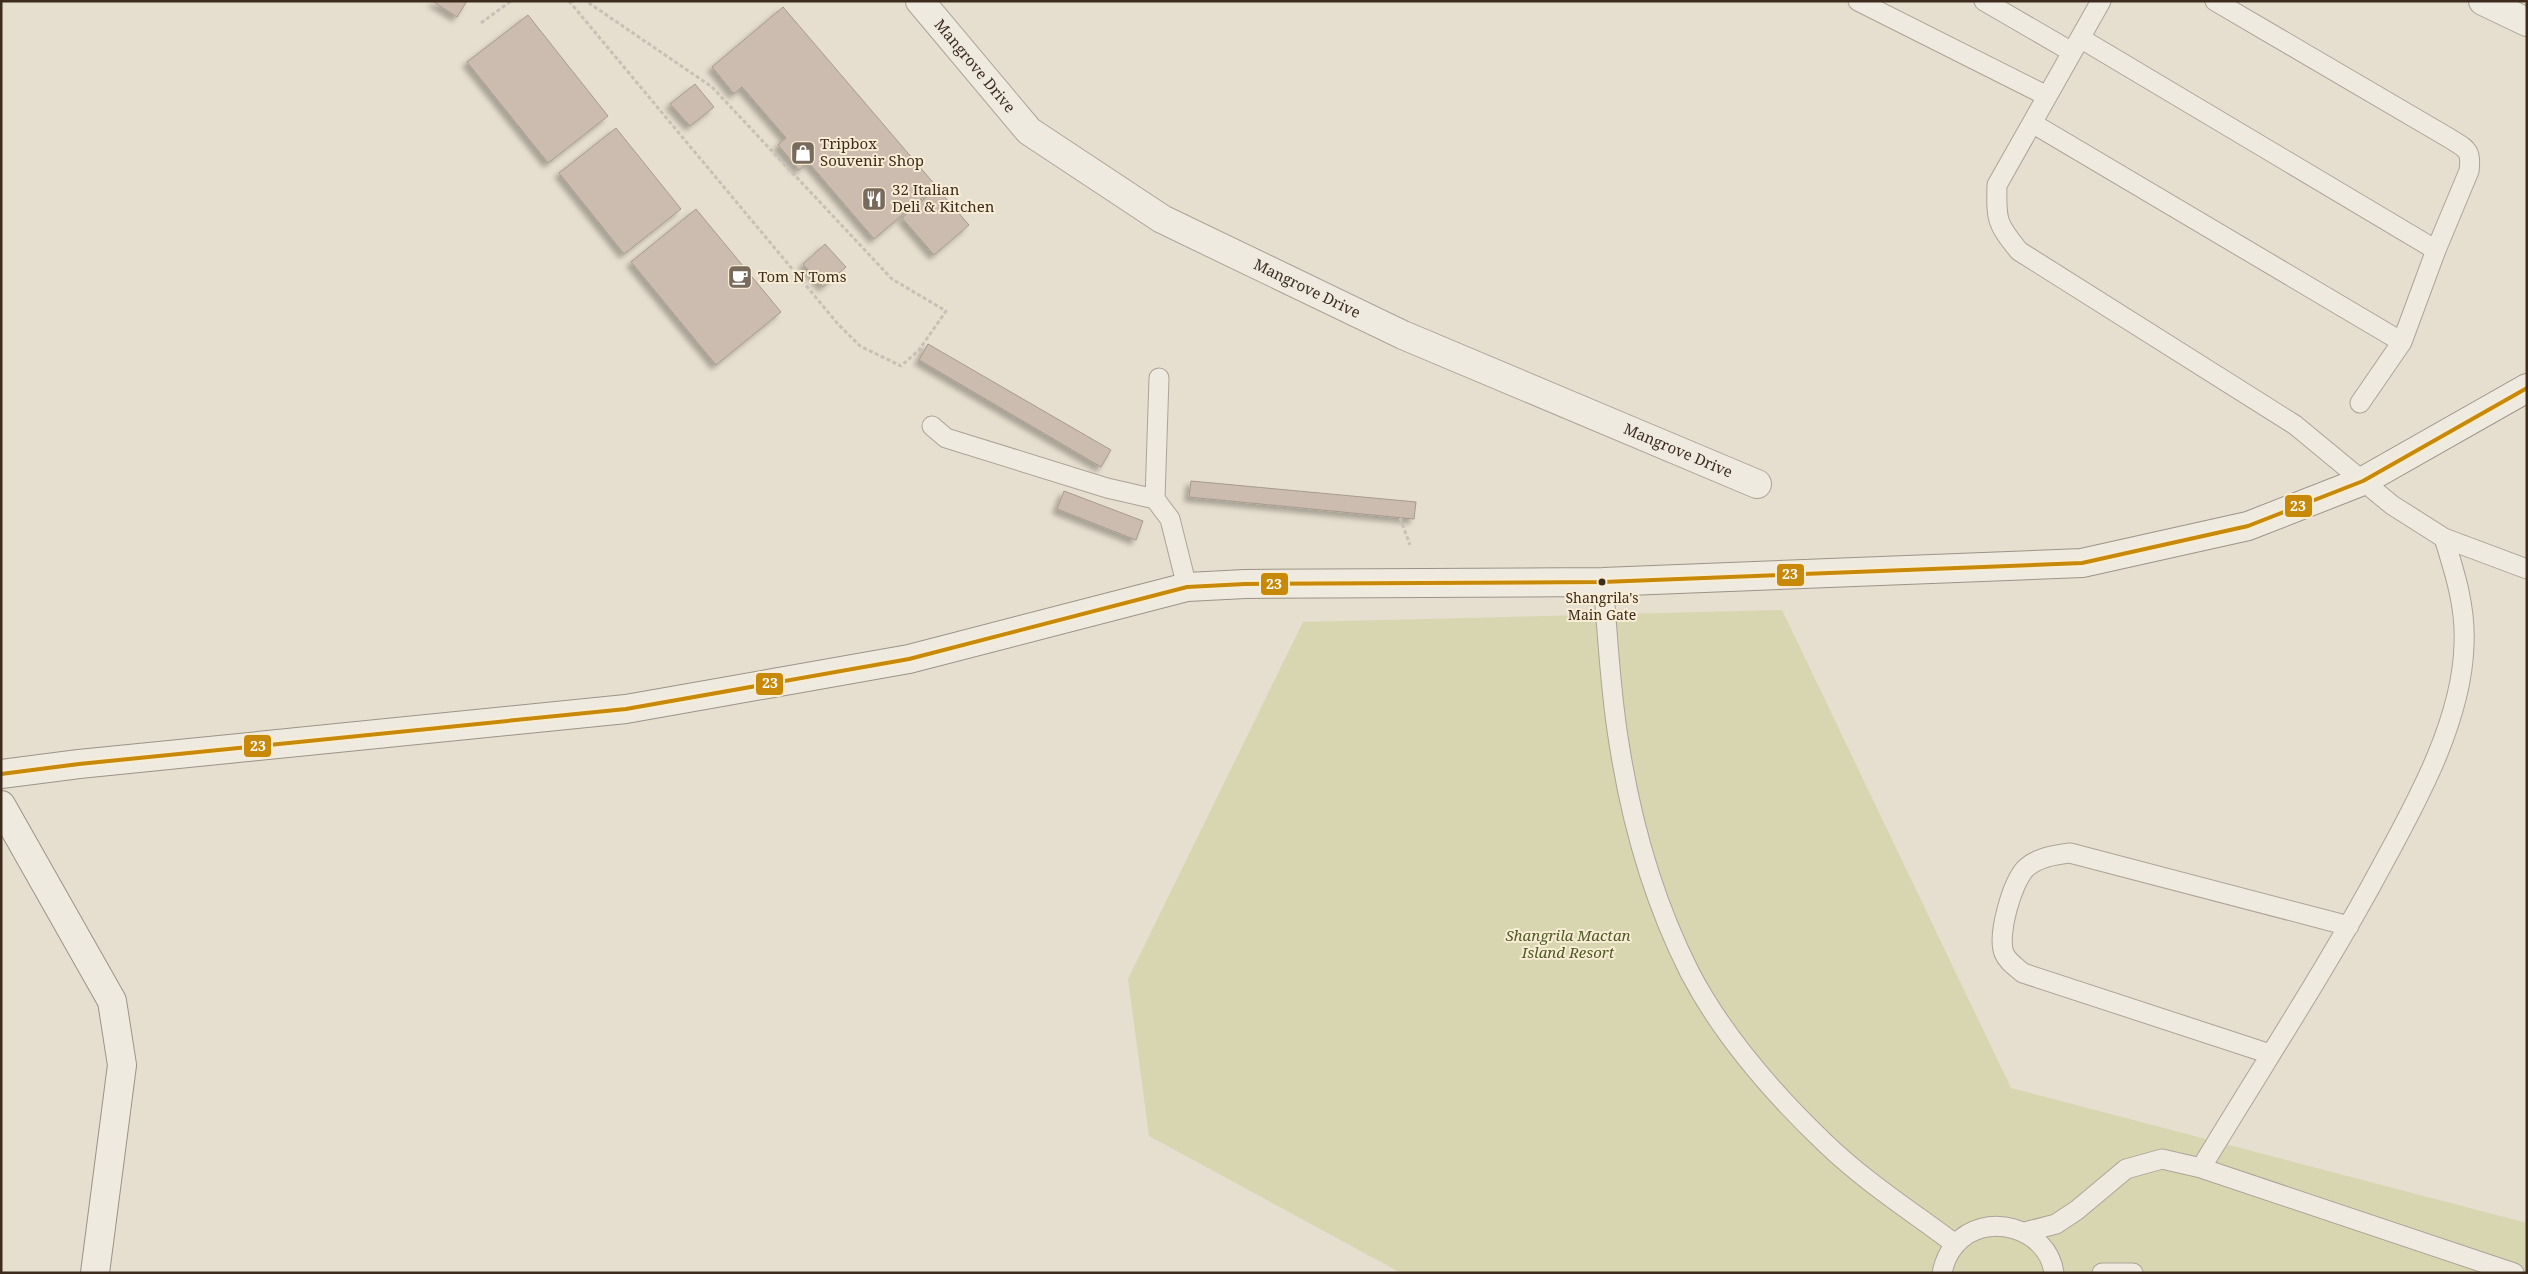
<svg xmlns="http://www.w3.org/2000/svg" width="2528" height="1274" viewBox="0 0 2528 1274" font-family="'Noto Serif',serif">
  <defs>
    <filter id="shadow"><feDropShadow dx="-4.5" dy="4.5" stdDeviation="2.5" flood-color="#0004"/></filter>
  </defs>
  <rect width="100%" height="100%" fill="#e6dece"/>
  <path fill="#d8d6b0" d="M 1782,610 L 2011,1088 L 2527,1223 L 2527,1273 L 1401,1273 L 1149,1136 L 1128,979 L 1303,622 Z"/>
  <path fill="#cbbcaf" stroke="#a79a8d" filter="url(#shadow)" d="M 432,1 L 467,1 L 457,17 Z
    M 783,7 L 936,186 L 874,239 L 808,162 L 799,170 L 778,145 L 786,138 L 742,87 L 734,94 L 712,67 Z
    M 528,15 L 608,116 L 548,163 L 467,62 Z
    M 695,84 L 714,107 L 690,126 L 670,104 Z
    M 616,128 L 681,209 L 624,254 L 559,173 Z
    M 937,188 L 969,225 L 934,255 L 902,218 Z
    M 696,209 L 781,312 L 716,365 L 631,262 Z
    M 825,244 L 846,267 L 823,287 L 803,264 Z
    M 928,344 L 1111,450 L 1101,467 L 919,360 Z
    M 1191,481 L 1416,502 L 1414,519 L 1189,497 Z
    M 1064,491 L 1143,521 L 1136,540 L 1057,509 Z"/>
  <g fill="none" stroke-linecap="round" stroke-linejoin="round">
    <defs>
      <path id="lane" d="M 1858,1 L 2047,96
        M 1984,1 L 2072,52
        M 2101,1 L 1997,185 C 1996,221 1997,224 2019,251 L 2295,425 L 2392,505 L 2444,538 L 2527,569
        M 2215,1 L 2449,138 C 2466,149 2472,149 2469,171 L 2436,250 L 2402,342 L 2360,403
        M 2080,38 L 2436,250
        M 2032,123 L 2402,342
        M 932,426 L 946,438 L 1107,488 L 1155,499 L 1170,519 L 1187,587
        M 1155,499 L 1159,378
        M 1603,582 C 1608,636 1610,690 1619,743 C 1631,821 1654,902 1690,973 C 1723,1036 1773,1093 1824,1142 C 1864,1181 1911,1211 1955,1244
        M 2270,1054 L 2023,973 C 2016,967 2007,961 2004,953 C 1997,935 2012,882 2026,868 C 2038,857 2055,855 2070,853 L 2349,926
        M 2201,1168 C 2263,1065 2329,965 2385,860 C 2420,796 2462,718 2464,645 C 2466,608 2455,573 2444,538
        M 2025,1232 L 2056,1224 L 2077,1210 L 2126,1169 L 2162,1159 L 2201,1168 L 2514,1273
        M 1942,1273 C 1944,1263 1948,1253 1955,1245 C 1984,1210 2048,1227 2054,1273
        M 2102,1273 L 2133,1273"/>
      <g id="street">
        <path id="s1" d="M 920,1 L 1029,131 L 1162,219 L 1403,335 L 1757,484"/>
        <path d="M 2483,1 L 2527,22"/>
      </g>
      <path id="secondary" d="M 1,774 L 79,764 L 626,709 L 909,659 L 1187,587 L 1245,584 L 1603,582 L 2082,563 L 2248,526 L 2363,481 L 2527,388
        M 1,805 L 112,1001 L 122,1065 L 95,1273"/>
    </defs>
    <use href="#lane" stroke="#aca397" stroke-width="21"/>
    <use href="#street" stroke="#aca397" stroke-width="30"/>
    <use href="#secondary" stroke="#9b9387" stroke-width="30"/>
    <path stroke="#c7c0b7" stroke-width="3" stroke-dasharray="4 2.5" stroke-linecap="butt" d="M 569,1 L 838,324 L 860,346 L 901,366 L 919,350 L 946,311 L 892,279 L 712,87 L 586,1
      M 481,23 L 511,1
      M 919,350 L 924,352
      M 1400,518 L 1410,545"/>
    <use href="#lane" stroke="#eeeae0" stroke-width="19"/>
    <use href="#street" stroke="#eeeae0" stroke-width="28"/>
    <use href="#secondary" stroke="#eeeae0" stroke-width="28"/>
    <defs>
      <path id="bus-1" d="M 1,774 L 79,764 L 626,709 L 909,659 L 1187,587 L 1245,584 L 1603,582 L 2082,563 L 2248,526 L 2363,481 L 2527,388"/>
    </defs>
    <use href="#bus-1" stroke="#f8edd4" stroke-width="8"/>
    <use href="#bus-1" stroke="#c88808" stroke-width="4"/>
  </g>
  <defs>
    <symbol id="shop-square" viewBox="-11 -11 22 22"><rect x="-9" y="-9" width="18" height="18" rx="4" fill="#786a5c" stroke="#f8edd4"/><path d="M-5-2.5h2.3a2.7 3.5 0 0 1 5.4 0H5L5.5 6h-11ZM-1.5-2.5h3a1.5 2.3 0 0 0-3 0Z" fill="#fff"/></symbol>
    <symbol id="restaurant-square" viewBox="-11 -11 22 22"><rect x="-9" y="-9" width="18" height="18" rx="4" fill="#786a5c" stroke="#f8edd4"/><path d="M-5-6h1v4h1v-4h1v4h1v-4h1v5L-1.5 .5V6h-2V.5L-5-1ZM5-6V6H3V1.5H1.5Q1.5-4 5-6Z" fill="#fff"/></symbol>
    <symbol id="cafe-square" viewBox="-11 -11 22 22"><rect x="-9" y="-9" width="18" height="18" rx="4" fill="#786a5c" stroke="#f8edd4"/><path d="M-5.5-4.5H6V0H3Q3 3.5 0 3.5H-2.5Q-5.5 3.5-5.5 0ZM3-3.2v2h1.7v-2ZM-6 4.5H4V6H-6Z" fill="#fff"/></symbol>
  </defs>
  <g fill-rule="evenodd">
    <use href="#shop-square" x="789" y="139" width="28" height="28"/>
    <use href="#restaurant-square" x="860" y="185" width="28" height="28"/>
    <use href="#cafe-square" x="726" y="263" width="28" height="28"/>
  </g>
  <circle fill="#3d2c1e" stroke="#f8edd4" stroke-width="2" cx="1602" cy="582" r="4.5"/>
  <g text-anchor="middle" stroke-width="4" stroke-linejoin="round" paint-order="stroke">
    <g font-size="14" fill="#3d2c1e" stroke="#f8edd4">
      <text x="1602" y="603">Shangrila's<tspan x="1602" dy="17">Main Gate</tspan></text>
    </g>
    <g font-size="15" fill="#3d2c1e" stroke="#f8edd4">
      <text dy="5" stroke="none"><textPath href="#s1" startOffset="85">Mangrove Drive</textPath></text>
      <text dy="5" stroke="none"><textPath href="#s1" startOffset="490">Mangrove Drive</textPath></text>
      <text dy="5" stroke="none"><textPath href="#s1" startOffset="895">Mangrove Drive</textPath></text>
    </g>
    <g font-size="15" fill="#3d2c1e" stroke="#f8edd4" text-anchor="start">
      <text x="820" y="149">Tripbox<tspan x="820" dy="17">Souvenir Shop</tspan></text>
      <text x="892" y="195">32 Italian<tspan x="892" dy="17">Deli &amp; Kitchen</tspan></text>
      <text x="758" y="282">Tom N Toms</text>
    </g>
    <g font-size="15" font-style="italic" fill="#4e5a23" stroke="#f8edd4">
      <text x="1568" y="941">Shangrila Mactan<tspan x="1568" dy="17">Island Resort</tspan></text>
    </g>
  </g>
  <g stroke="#f8edd4" stroke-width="2">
    <rect x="2284" y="494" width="29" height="24" rx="5" fill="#c88808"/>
    <rect x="1776" y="563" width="29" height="24" rx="5" fill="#c88808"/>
    <rect x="1260" y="572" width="29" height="24" rx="5" fill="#c88808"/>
    <rect x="755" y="672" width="29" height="24" rx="5" fill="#c88808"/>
    <rect x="243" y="734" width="29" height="24" rx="5" fill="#c88808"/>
  </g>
  <g font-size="14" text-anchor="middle" font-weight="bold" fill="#fff">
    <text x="2298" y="511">23</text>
    <text x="1790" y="579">23</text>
    <text x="1274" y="589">23</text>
    <text x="770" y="688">23</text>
    <text x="258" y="751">23</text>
  </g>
  <rect width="2528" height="1274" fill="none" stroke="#3d2c1e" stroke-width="5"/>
</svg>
